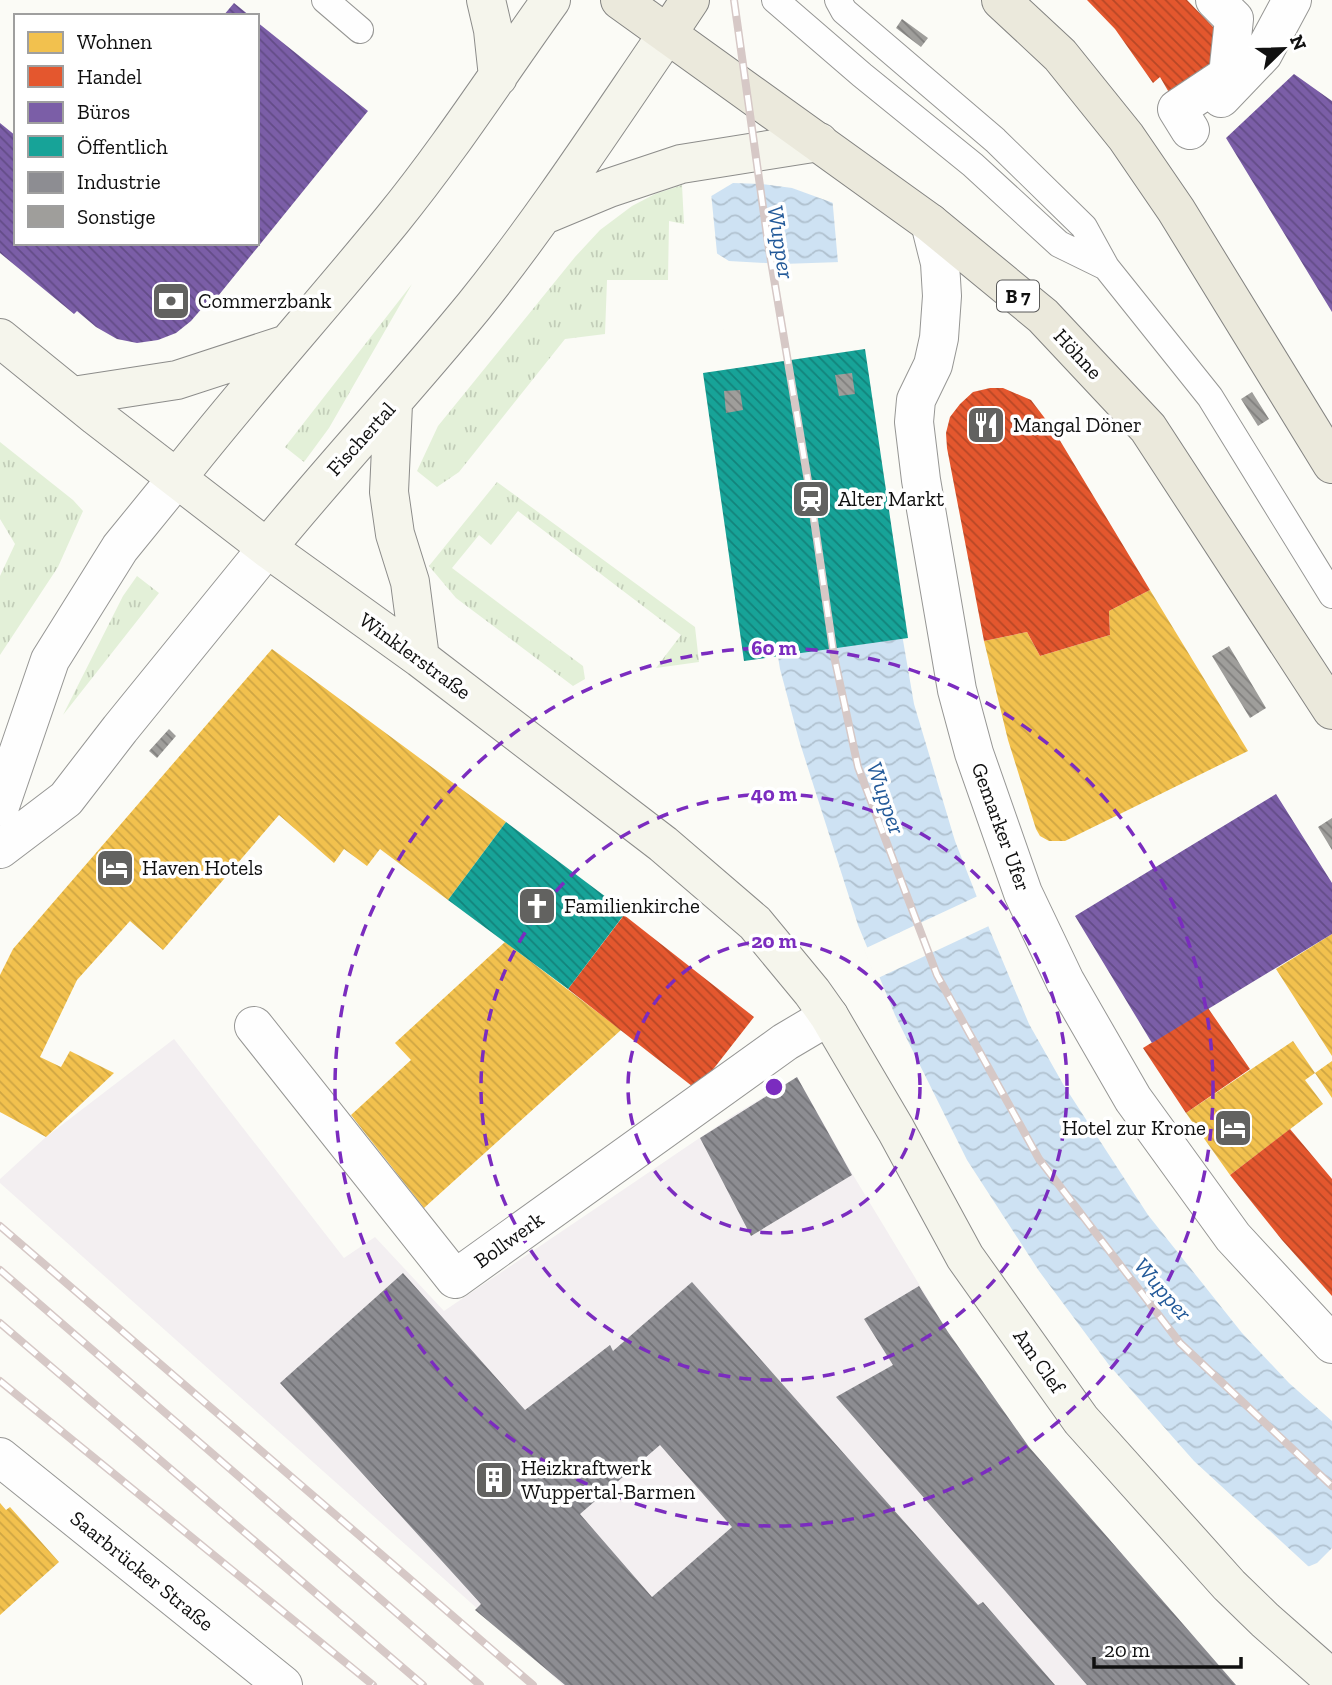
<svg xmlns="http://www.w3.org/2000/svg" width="1332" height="1685" viewBox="0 0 1332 1685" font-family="'Zilla Slab',serif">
  <defs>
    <pattern id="grass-tufts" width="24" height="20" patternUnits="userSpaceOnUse" patternTransform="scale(1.75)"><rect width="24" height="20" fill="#e3f0d8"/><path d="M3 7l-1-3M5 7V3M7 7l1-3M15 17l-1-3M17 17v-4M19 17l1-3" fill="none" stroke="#c2cdb8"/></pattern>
    <pattern id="water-waves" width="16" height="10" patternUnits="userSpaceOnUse" patternTransform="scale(1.75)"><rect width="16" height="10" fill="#cee2f3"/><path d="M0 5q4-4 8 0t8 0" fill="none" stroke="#b0c1cf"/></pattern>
    <pattern id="homes-back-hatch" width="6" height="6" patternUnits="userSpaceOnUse" patternTransform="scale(1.75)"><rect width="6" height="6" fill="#f2c14e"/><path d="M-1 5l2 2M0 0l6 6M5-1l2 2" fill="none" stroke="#cea543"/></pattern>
    <pattern id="shops-back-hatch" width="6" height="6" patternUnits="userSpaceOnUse" patternTransform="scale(1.75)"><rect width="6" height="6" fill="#e4572e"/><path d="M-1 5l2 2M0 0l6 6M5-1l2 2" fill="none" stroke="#b74726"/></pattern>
    <pattern id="offices-back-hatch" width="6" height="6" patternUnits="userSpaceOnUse" patternTransform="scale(1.75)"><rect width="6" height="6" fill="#7b5ea7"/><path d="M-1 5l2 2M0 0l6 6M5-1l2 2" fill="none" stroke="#634c87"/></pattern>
    <pattern id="public-back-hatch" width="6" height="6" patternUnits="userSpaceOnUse" patternTransform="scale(1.75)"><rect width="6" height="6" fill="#17a398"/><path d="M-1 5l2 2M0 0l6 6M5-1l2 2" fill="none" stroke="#13837b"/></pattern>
    <pattern id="industry-back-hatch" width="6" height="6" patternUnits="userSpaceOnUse" patternTransform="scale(1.75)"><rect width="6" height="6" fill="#8d8d92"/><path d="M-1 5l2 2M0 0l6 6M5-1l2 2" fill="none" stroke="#727276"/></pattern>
    <pattern id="building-back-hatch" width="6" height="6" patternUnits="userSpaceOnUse" patternTransform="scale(1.75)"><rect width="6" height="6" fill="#9f9e9b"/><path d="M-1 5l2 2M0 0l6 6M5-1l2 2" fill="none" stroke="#807f7d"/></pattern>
  </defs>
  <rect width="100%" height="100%" fill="#fbfbf6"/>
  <path fill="#f3eff1" d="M 174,1039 L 344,1258 L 375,1237 L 444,1311 L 732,1116 L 797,1077 L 853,1175 L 948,1332 L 1029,1447 L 1236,1685 L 563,1685 L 0,1183 L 0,1179 L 46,1137 Z"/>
  <path fill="url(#grass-tufts)" d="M 682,185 L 684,224 L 669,221 L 668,280 L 607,280 L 605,334 L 565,339 L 459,472 L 437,487 L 417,471 L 438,426 L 575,257 L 600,230 L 632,206 L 655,194 Z
    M 412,284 L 329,428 L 304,462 L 285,447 Z
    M 0,442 L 73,500 L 83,511 L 58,567 L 0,655 L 0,576 L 15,544 L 0,519 Z
    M 497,482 L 695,627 L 699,662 L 656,668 L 681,635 L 518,511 L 491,545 L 479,535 L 452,568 L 583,666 L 585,679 L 573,686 L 456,598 L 429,566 Z
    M 137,576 L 159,593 L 63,715 L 123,596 Z"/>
  <path fill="url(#water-waves)" d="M 704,122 L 830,173 L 838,263 L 914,704 L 955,841 L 991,933 L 1029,1024 L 1063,1084 L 1148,1215 L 1242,1333 L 1289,1383 L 1332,1421 L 1332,1583 L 1308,1566 L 1194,1461 L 1109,1365 L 1039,1271 L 967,1160 L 895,1015 L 858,925 L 799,740 L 780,669 L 737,399 L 717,253 Z"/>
  <path fill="#fbfbf6" d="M 686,0 L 813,0 L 836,204 L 792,188 L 762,184 L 733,183 L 708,198 Z
    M 713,251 L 729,261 L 782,264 L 841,262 L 860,371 L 732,389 Z
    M 980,895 L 991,925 L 876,979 L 864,949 Z
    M 1332,1548 L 1332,1586 L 1305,1568 L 1317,1563 Z"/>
  <path fill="url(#homes-back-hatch)" d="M 1150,590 L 1248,751 L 1065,841 L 1049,841 L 1040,836 L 1036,829 L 1008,740 L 984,641 L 1027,632 L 1040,656 L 1110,635 L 1109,611 Z
    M 272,649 L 506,822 L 448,900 L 380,849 L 367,866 L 344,849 L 334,863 L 279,815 L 163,950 L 130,921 L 77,980 L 40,1057 L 61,1067 L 70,1051 L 114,1073 L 46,1137 L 0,1112 L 0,975 L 13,949 Z
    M 1332,934 L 1332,1056 L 1276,969 Z
    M 505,942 L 621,1030 L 424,1208 L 351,1115 L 411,1060 L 395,1043 Z
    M 1293,1041 L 1315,1073 L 1332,1061 L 1332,1098 L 1315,1073 L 1305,1080 L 1323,1104 L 1230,1175 L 1186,1113 Z
    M 0,1503 L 6,1510 L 10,1507 L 59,1562 L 0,1615 Z"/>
  <path fill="url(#shops-back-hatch)" d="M 1087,0 L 1187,0 L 1214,28 L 1222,58 L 1178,108 L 1160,77 L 1153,83 L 1115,29 Z
    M 990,388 L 1003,388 L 1031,400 L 1053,429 L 1150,590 L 1109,611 L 1110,635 L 1040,656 L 1027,632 L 984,641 L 947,448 L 946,433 L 950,417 L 960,404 L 973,392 Z
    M 624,915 L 754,1017 L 697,1090 L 568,989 Z
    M 1208,1008 L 1250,1069 L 1186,1113 L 1143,1048 Z
    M 1290,1129 L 1332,1179 L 1332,1296 L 1282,1240 L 1230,1175 Z"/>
  <path fill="url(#offices-back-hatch)" d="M 234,3 L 250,16 L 223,16 Z
    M 257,22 L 368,111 L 214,301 L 210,299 L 191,321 L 176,333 L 158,340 L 137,343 L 117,339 L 96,327 L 77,311 L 74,314 L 0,253 L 0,123 L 16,136 L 16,243 L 257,243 Z
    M 1294,74 L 1332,101 L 1332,312 L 1226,138 Z
    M 1276,794 L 1332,883 L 1332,934 L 1152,1043 L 1075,916 Z"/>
  <path fill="url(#public-back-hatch)" d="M 865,349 L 908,638 L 744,661 L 703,373 Z
    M 506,822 L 626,912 L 568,989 L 448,900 Z"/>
  <path fill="url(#industry-back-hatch)" fill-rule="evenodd" d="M 797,1077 L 852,1175 L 751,1236 L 700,1138 Z
    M 403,1273 L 525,1410 L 610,1345 L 613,1351 L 692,1282 L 978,1605 L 983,1602 L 1055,1685 L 565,1685 L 475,1610 L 481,1604 L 280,1383 ZM 660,1445 L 732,1527 L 652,1597 L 580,1514 Z
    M 919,1286 L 948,1332 L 1029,1447 L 1236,1685 L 1087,1685 L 836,1397 L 893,1365 L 864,1319 Z"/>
  <path fill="url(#building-back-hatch)" d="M 902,19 L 928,38 L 921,47 L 896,28 Z
    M 852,373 L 855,394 L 839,396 L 835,375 Z
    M 740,390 L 743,410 L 726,413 L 724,391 Z
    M 1252,392 L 1269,419 L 1258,426 L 1241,399 Z
    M 1229,646 L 1266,708 L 1250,718 L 1212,656 Z
    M 169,729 L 176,736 L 157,758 L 149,751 Z
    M 1332,818 L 1332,850 L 1318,827 Z"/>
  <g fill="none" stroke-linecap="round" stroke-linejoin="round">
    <defs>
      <path id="service" d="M 325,0 L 360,30
        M 775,0 L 862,75 L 973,165 L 1059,244 L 1106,267
        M 838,0 L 844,11 L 995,140 L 1084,227 L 1106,267 L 1210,397 L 1332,595"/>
      <path id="pedestrian" d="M 1221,98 L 1263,54 L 1292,0
        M 1190,130 L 1177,109 L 1228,75 L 1234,19 L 1215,0"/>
      <path id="minor" d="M 930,223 L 940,263 L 942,296 L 939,338 L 933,365 L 916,400 L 914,422 L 921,480 L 957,690 L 974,753 L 1023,893 L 1065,981 L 1133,1099 L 1233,1237 L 1332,1344
        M 254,1026 L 455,1279 L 785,1042 L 829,1016
        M 0,1457 L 283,1685"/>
      <path id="tertiary" d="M 0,806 L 50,660 L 120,548 L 177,478
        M 0,849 L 66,799 L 120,729 L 267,548"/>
      <path id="secondary" d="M 486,0 L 493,30 L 498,77
        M 544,215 L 609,188 L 681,164 L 819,142
        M 0,338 L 96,416 L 267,548 L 420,658 L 663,844 L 755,923 L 812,992 L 829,1016 L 896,1130 L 965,1257 L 1081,1420 L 1229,1585 L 1265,1620 L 1332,1679
        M 73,396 L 177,380 L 287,344
        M 393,404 L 389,492 L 395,534 L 410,582 L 420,658
        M 177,478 C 246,390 321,307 392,220 C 449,150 498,74 551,0
        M 267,548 C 334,466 407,388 474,306 C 544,219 605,125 668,33"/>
      <path id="primary" d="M 620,0 L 930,223 L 1043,316 L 1148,428 L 1332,710
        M 1001,0 L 1060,55 L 1126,137 L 1176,210 L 1332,464
        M 668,33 L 690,0"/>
    </defs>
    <use href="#service" stroke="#969694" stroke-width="28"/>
    <use href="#pedestrian" stroke="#969694" stroke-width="40"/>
    <use href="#minor" stroke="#969694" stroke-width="40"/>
    <use href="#tertiary" stroke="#969694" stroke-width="40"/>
    <use href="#secondary" stroke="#8c8c8a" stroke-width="40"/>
    <use href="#primary" stroke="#838381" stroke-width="40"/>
    <use href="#service" stroke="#fefefe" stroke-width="26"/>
    <use href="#pedestrian" stroke="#fefefe" stroke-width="38"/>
    <use href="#minor" stroke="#fefefe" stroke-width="38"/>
    <use href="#tertiary" stroke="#fefefe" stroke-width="38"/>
    <use href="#secondary" stroke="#f5f5ec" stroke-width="38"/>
    <use href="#primary" stroke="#ebe9dc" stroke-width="38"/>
    <defs>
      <path id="rail" d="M 734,0 L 768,243 L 811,499 L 834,656 L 858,767 L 937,975 L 1039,1159 L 1180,1343 L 1332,1486
        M 0,1226 L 533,1685
        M 0,1270 L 480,1685
        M 0,1323 L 423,1685
        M 0,1381 L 373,1685"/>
    </defs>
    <use href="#rail" stroke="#d6c8c6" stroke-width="8"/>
    <use href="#rail" stroke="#fff" stroke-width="5" stroke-dasharray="16" stroke-linecap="butt"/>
  </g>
  <g fill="none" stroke="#7b2cbf" stroke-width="3.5" stroke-dasharray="12 9">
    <circle cx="774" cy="1087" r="146"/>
    <circle cx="774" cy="1087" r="293"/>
    <circle cx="774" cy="1087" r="439"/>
  </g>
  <defs>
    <symbol id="bank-square" viewBox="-11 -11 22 22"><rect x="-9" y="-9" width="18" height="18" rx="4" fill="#626260" stroke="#fff"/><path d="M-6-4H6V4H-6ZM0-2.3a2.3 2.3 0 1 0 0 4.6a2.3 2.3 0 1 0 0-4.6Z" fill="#fff"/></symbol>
    <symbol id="restaurant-square" viewBox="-11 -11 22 22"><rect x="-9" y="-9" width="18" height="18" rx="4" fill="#626260" stroke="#fff"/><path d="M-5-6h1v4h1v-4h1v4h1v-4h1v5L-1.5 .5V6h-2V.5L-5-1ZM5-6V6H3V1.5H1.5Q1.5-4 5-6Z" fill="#fff"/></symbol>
    <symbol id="station-square" viewBox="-11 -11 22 22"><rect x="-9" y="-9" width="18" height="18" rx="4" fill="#626260" stroke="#fff"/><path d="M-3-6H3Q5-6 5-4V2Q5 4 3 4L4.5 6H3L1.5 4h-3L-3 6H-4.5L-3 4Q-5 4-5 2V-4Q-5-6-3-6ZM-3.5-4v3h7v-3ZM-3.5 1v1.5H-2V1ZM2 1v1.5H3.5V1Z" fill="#fff"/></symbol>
    <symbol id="hotel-square" viewBox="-11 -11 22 22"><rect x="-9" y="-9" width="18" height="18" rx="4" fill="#626260" stroke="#fff"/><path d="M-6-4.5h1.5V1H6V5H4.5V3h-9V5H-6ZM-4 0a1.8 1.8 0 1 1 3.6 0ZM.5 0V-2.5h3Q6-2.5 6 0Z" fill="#fff"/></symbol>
    <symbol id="church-square" viewBox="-11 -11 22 22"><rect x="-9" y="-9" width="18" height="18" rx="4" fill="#626260" stroke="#fff"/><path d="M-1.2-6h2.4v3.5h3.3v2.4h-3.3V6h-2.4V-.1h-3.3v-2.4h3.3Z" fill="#fff"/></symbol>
    <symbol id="building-square" viewBox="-11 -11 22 22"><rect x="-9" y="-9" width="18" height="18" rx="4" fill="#626260" stroke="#fff"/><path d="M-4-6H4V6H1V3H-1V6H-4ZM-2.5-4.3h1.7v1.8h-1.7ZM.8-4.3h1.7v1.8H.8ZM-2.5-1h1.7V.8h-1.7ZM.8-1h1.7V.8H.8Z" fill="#fff"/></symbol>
  </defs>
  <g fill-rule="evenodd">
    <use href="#bank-square" x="149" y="279" width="44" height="44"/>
    <use href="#restaurant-square" x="964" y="403" width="44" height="44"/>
    <use href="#station-square" x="789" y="477" width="44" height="44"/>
    <use href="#hotel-square" x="93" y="846" width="44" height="44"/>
    <use href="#church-square" x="515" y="884" width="44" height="44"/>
    <use href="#hotel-square" x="1211" y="1106" width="44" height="44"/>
    <use href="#building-square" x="472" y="1458" width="44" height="44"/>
  </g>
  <g text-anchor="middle" stroke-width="7" stroke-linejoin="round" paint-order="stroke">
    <rect fill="#fff" stroke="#585858" stroke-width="2" x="997" y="280.5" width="42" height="31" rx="5"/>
    <g font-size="19" font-weight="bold" fill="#101010">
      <text x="1018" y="303">B 7</text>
    </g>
    <g font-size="21" fill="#101010" stroke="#fff" text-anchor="start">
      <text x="198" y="308">Commerzbank</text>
      <text x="1013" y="432">Mangal Döner</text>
      <text x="838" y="506">Alter Markt</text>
      <text x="142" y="875">Haven Hotels</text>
      <text x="564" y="913">Familienkirche</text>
      <text x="1206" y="1135" text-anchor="end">Hotel zur Krone</text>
      <text x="521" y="1475">Heizkraftwerk<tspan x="521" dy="24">Wuppertal-Barmen</tspan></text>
    </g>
    <g font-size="21" fill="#101010" stroke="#fff">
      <text transform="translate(1078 354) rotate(47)" y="7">Höhne</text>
      <text transform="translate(361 439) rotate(-48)" y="7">Fischertal</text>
      <text transform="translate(415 656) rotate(36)" y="7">Winklerstraße</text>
      <text transform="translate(1001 827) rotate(70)" y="7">Gemarker Ufer</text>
      <text transform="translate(509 1240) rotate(-36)" y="7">Bollwerk</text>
      <text transform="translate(1039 1361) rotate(55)" y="7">Am Clef</text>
      <text transform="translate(142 1571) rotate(39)" y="7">Saarbrücker Straße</text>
    </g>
    <g font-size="23" font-style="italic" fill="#225999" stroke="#fff">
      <text transform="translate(781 242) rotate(81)" y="8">Wupper</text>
      <text transform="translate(886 798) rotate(71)" y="8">Wupper</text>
      <text transform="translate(1163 1289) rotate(49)" y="8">Wupper</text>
    </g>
  </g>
  <circle cx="774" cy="1087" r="10" fill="#7b2cbf" stroke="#fff" stroke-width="3.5"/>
  <g font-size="21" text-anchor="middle" font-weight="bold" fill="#7b2cbf" stroke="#fff" stroke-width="7" stroke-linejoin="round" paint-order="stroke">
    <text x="774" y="655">60 m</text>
    <text x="774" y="801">40 m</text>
    <text x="774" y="948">20 m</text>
  </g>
  <rect x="14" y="14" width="245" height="231" fill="#ffffff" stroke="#9f9f9f" stroke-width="2"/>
  <rect x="28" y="32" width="35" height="21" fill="#f2c14e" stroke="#9f9f9f" stroke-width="2"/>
  <text x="77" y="49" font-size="21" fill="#101010">Wohnen</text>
  <rect x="28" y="66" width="35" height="21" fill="#e4572e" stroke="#9f9f9f" stroke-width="2"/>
  <text x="77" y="84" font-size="21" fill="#101010">Handel</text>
  <rect x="28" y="102" width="35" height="21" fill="#7b5ea7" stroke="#9f9f9f" stroke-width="2"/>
  <text x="77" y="119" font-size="21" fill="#101010">Büros</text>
  <rect x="28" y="136" width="35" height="21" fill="#17a398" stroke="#9f9f9f" stroke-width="2"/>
  <text x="77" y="154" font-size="21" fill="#101010">Öffentlich</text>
  <rect x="28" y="172" width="35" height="21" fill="#8d8d92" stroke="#9f9f9f" stroke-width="2"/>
  <text x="77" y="189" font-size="21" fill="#101010">Industrie</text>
  <rect x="28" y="206" width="35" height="21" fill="#9f9e9b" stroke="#9f9f9f" stroke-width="2"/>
  <text x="77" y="224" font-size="21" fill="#101010">Sonstige</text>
  <g transform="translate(1283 49) rotate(67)" stroke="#ffffff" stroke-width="5" paint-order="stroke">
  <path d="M0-5L12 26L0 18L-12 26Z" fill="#101010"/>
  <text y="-10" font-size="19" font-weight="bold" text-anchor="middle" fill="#101010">N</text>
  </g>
  <path d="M1094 1657v10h147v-10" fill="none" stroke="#101010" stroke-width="3.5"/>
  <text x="1104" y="1657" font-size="21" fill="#101010" stroke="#ffffff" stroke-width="5" paint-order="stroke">20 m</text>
</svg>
